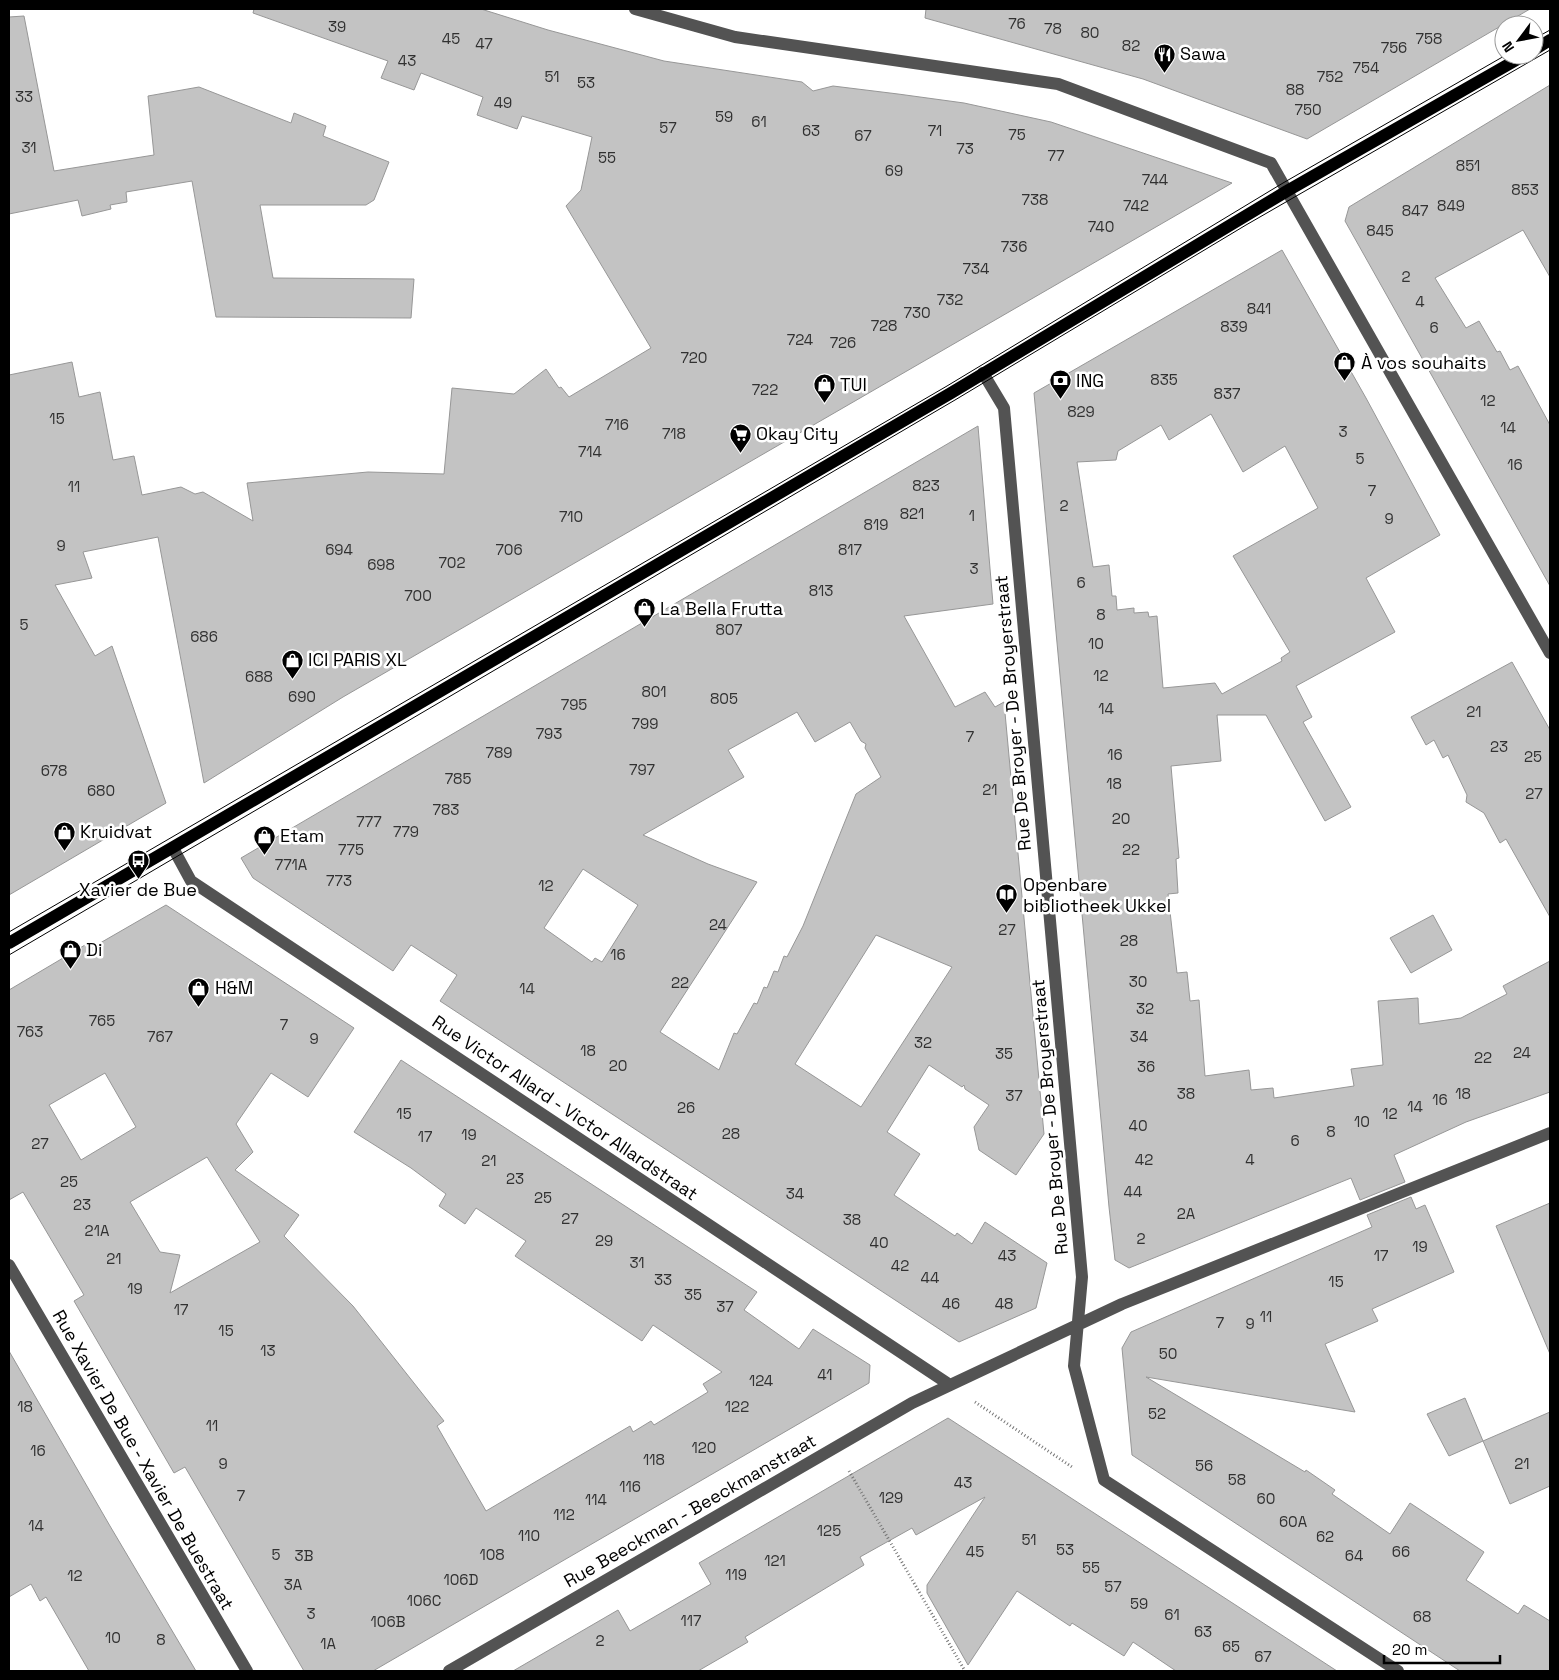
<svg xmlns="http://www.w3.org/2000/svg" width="1559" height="1680" viewBox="0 0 1559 1680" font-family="'Space Grotesk',sans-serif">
  <rect width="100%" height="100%" fill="#fff"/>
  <path fill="#c3c3c3" stroke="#979797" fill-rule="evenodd" d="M 254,9 L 481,9 L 548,30 L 664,61 L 802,82 L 813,91 L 833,86 L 898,94 L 964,103 L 1051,122 L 1232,183 L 343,697 L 204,783 L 158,537 L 83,552 L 92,578 L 55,585 L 95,656 L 112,646 L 166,803 L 9,895 L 9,375 L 72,362 L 79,397 L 100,392 L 113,460 L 134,456 L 142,495 L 181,487 L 195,494 L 203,492 L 253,521 L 247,483 L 368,472 L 444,474 L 452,388 L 514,394 L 546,369 L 559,388 L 561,387 L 569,397 L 651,348 L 566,206 L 581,190 L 592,137 L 522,116 L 517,129 L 477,115 L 483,97 L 421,73 L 414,90 L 381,78 L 388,61 L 253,13 Z
    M 926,9 L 1530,9 L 1307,139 L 1143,79 L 925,18 Z
    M 24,16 L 54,171 L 154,155 L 148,96 L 199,87 L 291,123 L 294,113 L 326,126 L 323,136 L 389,162 L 374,200 L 366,205 L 260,205 L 273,278 L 414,279 L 411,318 L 216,317 L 192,181 L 126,192 L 127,202 L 110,205 L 111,209 L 82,216 L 78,200 L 9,214 L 9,17 Z
    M 1550,85 L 1550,277 L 1523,230 L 1435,278 L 1466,328 L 1479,321 L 1497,352 L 1500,351 L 1510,370 L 1518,366 L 1550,425 L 1550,586 L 1345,221 L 1349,207 Z
    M 1282,250 L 1366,398 L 1440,535 L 1366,578 L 1395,632 L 1296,686 L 1312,717 L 1303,722 L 1351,807 L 1325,821 L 1266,715 L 1217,715 L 1221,761 L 1171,766 L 1179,858 L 1176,859 L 1178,893 L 1168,894 L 1177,973 L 1187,972 L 1190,1001 L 1199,1000 L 1205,1076 L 1249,1070 L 1251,1090 L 1273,1088 L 1274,1098 L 1354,1086 L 1351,1069 L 1383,1065 L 1378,1001 L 1418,998 L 1419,1024 L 1461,1018 L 1507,994 L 1503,986 L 1550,961 L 1550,1092 L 1466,1122 L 1394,1155 L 1405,1182 L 1360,1200 L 1351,1178 L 1129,1268 L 1115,1260 L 1109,1207 L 1034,393 ZM 1211,414 L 1243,472 L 1285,446 L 1318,508 L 1233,556 L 1290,652 L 1281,658 L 1282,661 L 1222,694 L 1215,683 L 1163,688 L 1157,616 L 1149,617 L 1148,612 L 1134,613 L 1134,608 L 1117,610 L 1116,596 L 1112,596 L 1109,565 L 1093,567 L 1077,462 L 1116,460 L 1118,451 L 1161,425 L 1169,440 Z
    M 978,426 L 993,604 L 904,616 L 955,707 L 985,692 L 995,707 L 1004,702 L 1044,1134 L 1016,1175 L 979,1150 L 974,1127 L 989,1105 L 965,1089 L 964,1085 L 962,1087 L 929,1065 L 887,1132 L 920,1154 L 894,1195 L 955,1236 L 957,1233 L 972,1244 L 985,1222 L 1047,1263 L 1036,1308 L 959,1342 L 440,1001 L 457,975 L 411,945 L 393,971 L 253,878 L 241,858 ZM 797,712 L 815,742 L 850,722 L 861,741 L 866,744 L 865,748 L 881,777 L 856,794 L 803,926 L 787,957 L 784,956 L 778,972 L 774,971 L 767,988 L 764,987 L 757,1004 L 754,1003 L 737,1034 L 734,1033 L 719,1070 L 660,1032 L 757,882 L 708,864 L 643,835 L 744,777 L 728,750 ZM 583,869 L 638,905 L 602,962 L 595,958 L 592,962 L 544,928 ZM 876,935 L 952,967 L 861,1107 L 795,1064 Z
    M 1512,662 L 1550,730 L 1550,917 L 1506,839 L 1500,843 L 1484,813 L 1466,802 L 1467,795 L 1448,755 L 1443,758 L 1434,740 L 1426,745 L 1411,717 Z
    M 166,905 L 354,1028 L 308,1097 L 271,1073 L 236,1124 L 253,1152 L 235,1170 L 299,1215 L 284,1236 L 353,1306 L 444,1421 L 437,1426 L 486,1511 L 630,1426 L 633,1432 L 651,1421 L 654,1425 L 708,1392 L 703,1384 L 722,1372 L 653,1325 L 642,1341 L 515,1256 L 526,1241 L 476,1208 L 465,1224 L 439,1206 L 446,1194 L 411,1168 L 354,1132 L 401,1060 L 757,1292 L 744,1310 L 799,1349 L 813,1329 L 870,1365 L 869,1383 L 373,1671 L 304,1671 L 185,1467 L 174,1473 L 74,1301 L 84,1295 L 23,1192 L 9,1200 L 9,990 L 85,945 L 88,950 ZM 105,1073 L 136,1127 L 81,1160 L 49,1105 ZM 207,1157 L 260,1242 L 170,1293 L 180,1255 L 160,1252 L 130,1202 Z
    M 1433,915 L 1452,950 L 1411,973 L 1390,938 Z
    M 1411,1197 L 1416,1209 L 1425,1205 L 1454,1272 L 1372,1309 L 1378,1321 L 1325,1344 L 1355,1412 L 1146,1377 L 1305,1472 L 1306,1470 L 1335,1490 L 1332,1494 L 1390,1534 L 1410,1503 L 1484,1552 L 1466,1580 L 1518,1614 L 1524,1605 L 1550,1621 L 1550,1671 L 1460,1671 L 1132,1455 L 1122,1348 L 1131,1332 L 1372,1227 L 1367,1215 Z
    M 1550,1203 L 1550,1354 L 1496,1226 Z
    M 9,1351 L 110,1526 L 196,1671 L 89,1671 L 46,1597 L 40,1601 L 31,1584 L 9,1597 Z
    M 1465,1398 L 1483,1441 L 1550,1412 L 1550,1486 L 1510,1504 L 1483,1441 L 1449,1456 L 1427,1414 Z
    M 948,1418 L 1337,1671 L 1176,1671 L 1133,1642 L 1124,1656 L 1072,1623 L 1070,1626 L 1017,1591 L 968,1665 L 927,1593 L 927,1585 L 985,1497 L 916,1535 L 912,1528 L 860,1557 L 864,1565 L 745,1637 L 748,1642 L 698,1671 L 513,1671 L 618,1610 L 630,1631 L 711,1584 L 699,1563 Z"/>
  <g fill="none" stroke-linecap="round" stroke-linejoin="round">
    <path stroke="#757575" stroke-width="3" stroke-dasharray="1 2.5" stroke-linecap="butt" d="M 975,1402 L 1072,1467
      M 849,1471 L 965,1671"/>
    <path stroke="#535353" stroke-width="12" d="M 635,9 L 735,37 L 1058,84 L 1271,163 L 1550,653
      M 983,373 L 1004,408 L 1082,1277 L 1074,1366 L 1104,1480 L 1398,1671
      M 173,848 L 191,881 L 950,1385
      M 9,1265 L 247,1671
      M 449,1671 L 912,1403 L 1122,1304 L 1550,1133"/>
    <path stroke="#000" stroke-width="12" d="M 1534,50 L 1550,40
      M 9,943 L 951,393 L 1287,191 L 1525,55"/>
    <path stroke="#000" stroke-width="1" d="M 1534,39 L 1550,30
      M 9,932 L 947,386 L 1283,183 L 1506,55
      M 9,955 L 955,400 L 1246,225 L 1550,50"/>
  </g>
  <defs>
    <symbol id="restaurant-pin" viewBox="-11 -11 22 30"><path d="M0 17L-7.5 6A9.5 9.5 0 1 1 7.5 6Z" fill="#000" stroke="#fff"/><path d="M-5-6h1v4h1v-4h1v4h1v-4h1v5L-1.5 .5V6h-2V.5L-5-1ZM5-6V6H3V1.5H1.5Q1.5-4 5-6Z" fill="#fff"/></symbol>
    <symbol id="shop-pin" viewBox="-11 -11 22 30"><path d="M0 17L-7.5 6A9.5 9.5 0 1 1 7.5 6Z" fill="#000" stroke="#fff"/><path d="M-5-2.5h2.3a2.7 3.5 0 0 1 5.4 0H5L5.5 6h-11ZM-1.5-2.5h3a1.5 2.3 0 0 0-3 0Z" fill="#fff"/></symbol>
    <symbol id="bank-pin" viewBox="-11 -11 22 30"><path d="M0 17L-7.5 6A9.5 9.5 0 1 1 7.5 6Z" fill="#000" stroke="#fff"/><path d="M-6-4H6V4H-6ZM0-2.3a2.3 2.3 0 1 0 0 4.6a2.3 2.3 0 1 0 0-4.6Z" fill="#fff"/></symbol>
    <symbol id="supermarket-pin" viewBox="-11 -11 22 30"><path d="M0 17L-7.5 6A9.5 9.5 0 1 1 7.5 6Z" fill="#000" stroke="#fff"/><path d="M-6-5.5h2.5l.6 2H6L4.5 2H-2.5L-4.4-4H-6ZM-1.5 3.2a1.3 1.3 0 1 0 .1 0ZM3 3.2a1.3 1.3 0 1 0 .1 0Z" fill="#fff"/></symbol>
    <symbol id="bus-pin" viewBox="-11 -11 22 30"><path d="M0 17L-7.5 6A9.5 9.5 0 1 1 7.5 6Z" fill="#000" stroke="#fff"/><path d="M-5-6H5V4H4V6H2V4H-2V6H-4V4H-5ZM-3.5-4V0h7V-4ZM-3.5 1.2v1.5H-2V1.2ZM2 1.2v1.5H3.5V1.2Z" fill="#fff"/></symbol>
    <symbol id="library-pin" viewBox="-11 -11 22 30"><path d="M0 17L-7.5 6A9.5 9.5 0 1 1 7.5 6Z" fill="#000" stroke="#fff"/><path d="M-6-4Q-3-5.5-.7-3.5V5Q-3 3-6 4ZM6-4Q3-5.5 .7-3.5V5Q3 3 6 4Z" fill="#fff"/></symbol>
  </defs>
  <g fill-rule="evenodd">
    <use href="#restaurant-pin" x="1152" y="42" width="25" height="34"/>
    <use href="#shop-pin" x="1332" y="350" width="25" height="34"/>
    <use href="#bank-pin" x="1048" y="368" width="25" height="34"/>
    <use href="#shop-pin" x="812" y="372" width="25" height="34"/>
    <use href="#supermarket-pin" x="728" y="422" width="25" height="34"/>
    <use href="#shop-pin" x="632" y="596" width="25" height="34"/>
    <use href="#shop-pin" x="280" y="648" width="25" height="34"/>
    <use href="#shop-pin" x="52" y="820" width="25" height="34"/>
    <use href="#shop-pin" x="252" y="824" width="25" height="34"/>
    <use href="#bus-pin" x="126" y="848" width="25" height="34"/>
    <use href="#library-pin" x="994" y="882" width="25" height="34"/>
    <use href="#shop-pin" x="58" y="938" width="25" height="34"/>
    <use href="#shop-pin" x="186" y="976" width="25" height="34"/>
  </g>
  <g text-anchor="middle" stroke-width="5" stroke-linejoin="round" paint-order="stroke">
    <g font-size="15" fill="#313131">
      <text x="1017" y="29">76</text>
      <text x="337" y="32">39</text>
      <text x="1053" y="34">78</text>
      <text x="1090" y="38">80</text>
      <text x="451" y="44">45</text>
      <text x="1429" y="44">758</text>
      <text x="484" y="49">47</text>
      <text x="1131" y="51">82</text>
      <text x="1394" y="53">756</text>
      <text x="407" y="66">43</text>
      <text x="1366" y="73">754</text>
      <text x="552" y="82">51</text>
      <text x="1330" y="82">752</text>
      <text x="586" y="88">53</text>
      <text x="1295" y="95">88</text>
      <text x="24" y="102">33</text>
      <text x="503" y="108">49</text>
      <text x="1308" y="115">750</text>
      <text x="724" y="122">59</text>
      <text x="759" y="127">61</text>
      <text x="668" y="133">57</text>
      <text x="811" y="136">63</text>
      <text x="935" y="136">71</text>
      <text x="1017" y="140">75</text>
      <text x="863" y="141">67</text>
      <text x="29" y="153">31</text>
      <text x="965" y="154">73</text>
      <text x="1056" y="161">77</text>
      <text x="607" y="163">55</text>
      <text x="1468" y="171">851</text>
      <text x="894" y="176">69</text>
      <text x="1155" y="185">744</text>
      <text x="1525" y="195">853</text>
      <text x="1035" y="205">738</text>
      <text x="1136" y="211">742</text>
      <text x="1451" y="211">849</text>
      <text x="1415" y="216">847</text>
      <text x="1101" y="232">740</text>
      <text x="1380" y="236">845</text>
      <text x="1014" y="252">736</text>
      <text x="976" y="274">734</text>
      <text x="1406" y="282">2</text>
      <text x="950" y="305">732</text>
      <text x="1420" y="307">4</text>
      <text x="1259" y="314">841</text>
      <text x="917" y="318">730</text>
      <text x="884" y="331">728</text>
      <text x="1234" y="332">839</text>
      <text x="1434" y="333">6</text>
      <text x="800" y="345">724</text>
      <text x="843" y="348">726</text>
      <text x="694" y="363">720</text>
      <text x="1164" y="385">835</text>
      <text x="765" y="395">722</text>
      <text x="1227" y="399">837</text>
      <text x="1488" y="406">12</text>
      <text x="1081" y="417">829</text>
      <text x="57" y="424">15</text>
      <text x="617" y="430">716</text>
      <text x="1508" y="433">14</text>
      <text x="1343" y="437">3</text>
      <text x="674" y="439">718</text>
      <text x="590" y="457">714</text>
      <text x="1360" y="464">5</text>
      <text x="1515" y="470">16</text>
      <text x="926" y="491">823</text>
      <text x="74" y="492">11</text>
      <text x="1372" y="496">7</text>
      <text x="1064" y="511">2</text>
      <text x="912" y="519">821</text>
      <text x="972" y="521">1</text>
      <text x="571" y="522">710</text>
      <text x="1389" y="524">9</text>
      <text x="876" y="530">819</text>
      <text x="61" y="551">9</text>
      <text x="339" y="555">694</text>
      <text x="509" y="555">706</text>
      <text x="850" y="555">817</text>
      <text x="452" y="568">702</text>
      <text x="381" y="570">698</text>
      <text x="974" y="574">3</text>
      <text x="1081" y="588">6</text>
      <text x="821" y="596">813</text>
      <text x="418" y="601">700</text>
      <text x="1101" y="620">8</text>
      <text x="24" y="630">5</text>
      <text x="729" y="635">807</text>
      <text x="204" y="642">686</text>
      <text x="1096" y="649">10</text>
      <text x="1101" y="681">12</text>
      <text x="259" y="682">688</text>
      <text x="654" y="697">801</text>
      <text x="302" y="702">690</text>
      <text x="724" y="704">805</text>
      <text x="574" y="710">795</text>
      <text x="1106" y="714">14</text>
      <text x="1474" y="717">21</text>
      <text x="645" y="729">799</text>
      <text x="549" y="739">793</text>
      <text x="970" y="742">7</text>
      <text x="1499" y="752">23</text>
      <text x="499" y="758">789</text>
      <text x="1115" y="760">16</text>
      <text x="1533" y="762">25</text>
      <text x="642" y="775">797</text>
      <text x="54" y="776">678</text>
      <text x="458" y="784">785</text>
      <text x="1114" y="789">18</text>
      <text x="990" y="795">21</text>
      <text x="101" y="796">680</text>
      <text x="1534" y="799">27</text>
      <text x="446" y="815">783</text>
      <text x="1121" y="824">20</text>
      <text x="369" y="827">777</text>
      <text x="406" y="837">779</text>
      <text x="351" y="855">775</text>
      <text x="1131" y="855">22</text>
      <text x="291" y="870">771A</text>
      <text x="339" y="886">773</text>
      <text x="546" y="891">12</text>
      <text x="718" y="930">24</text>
      <text x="1007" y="935">27</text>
      <text x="1129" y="946">28</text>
      <text x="618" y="960">16</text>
      <text x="1138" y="987">30</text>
      <text x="680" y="988">22</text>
      <text x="527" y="994">14</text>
      <text x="1145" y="1014">32</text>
      <text x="102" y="1026">765</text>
      <text x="284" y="1030">7</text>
      <text x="30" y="1037">763</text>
      <text x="160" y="1042">767</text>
      <text x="1139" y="1042">34</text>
      <text x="314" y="1044">9</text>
      <text x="923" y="1048">32</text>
      <text x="588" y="1056">18</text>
      <text x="1522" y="1058">24</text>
      <text x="1004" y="1059">35</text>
      <text x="1483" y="1063">22</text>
      <text x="618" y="1071">20</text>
      <text x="1146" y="1072">36</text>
      <text x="1186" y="1099">38</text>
      <text x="1463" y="1099">18</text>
      <text x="1014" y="1101">37</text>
      <text x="1440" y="1105">16</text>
      <text x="1415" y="1112">14</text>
      <text x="686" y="1113">26</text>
      <text x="404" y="1119">15</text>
      <text x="1390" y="1119">12</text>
      <text x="1362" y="1127">10</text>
      <text x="1138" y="1131">40</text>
      <text x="1331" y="1137">8</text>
      <text x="731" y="1139">28</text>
      <text x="469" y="1140">19</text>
      <text x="425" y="1142">17</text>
      <text x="1295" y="1146">6</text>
      <text x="40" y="1149">27</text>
      <text x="1144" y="1165">42</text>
      <text x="1250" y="1165">4</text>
      <text x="489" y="1166">21</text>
      <text x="515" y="1184">23</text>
      <text x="69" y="1187">25</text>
      <text x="1133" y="1197">44</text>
      <text x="795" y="1199">34</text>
      <text x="543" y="1203">25</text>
      <text x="82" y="1210">23</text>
      <text x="1186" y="1219">2A</text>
      <text x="570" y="1224">27</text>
      <text x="852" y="1225">38</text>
      <text x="97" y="1236">21A</text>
      <text x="1141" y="1244">2</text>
      <text x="604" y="1246">29</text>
      <text x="879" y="1248">40</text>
      <text x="1420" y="1252">19</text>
      <text x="1007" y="1261">43</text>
      <text x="1381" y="1261">17</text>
      <text x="114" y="1264">21</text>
      <text x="637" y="1268">31</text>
      <text x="900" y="1271">42</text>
      <text x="930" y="1283">44</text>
      <text x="663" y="1285">33</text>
      <text x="1336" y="1287">15</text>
      <text x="135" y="1294">19</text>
      <text x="693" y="1300">35</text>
      <text x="951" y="1309">46</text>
      <text x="1004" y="1309">48</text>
      <text x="725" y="1312">37</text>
      <text x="181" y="1315">17</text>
      <text x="1266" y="1322">11</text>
      <text x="1220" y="1328">7</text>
      <text x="1250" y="1329">9</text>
      <text x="226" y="1336">15</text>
      <text x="268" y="1356">13</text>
      <text x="1168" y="1359">50</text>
      <text x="825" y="1380">41</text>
      <text x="761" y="1386">124</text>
      <text x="25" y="1412">18</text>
      <text x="737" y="1412">122</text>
      <text x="1157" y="1419">52</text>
      <text x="212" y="1431">11</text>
      <text x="704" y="1453">120</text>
      <text x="38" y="1456">16</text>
      <text x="654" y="1465">118</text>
      <text x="223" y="1469">9</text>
      <text x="1522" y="1469">21</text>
      <text x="1204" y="1471">56</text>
      <text x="1237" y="1485">58</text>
      <text x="963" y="1488">43</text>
      <text x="630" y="1492">116</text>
      <text x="241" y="1501">7</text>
      <text x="891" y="1503">129</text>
      <text x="1266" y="1504">60</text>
      <text x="596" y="1505">114</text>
      <text x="564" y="1520">112</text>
      <text x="1293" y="1527">60A</text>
      <text x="36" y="1531">14</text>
      <text x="829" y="1536">125</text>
      <text x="529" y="1541">110</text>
      <text x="1325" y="1542">62</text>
      <text x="1029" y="1545">51</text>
      <text x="1065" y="1555">53</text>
      <text x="975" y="1557">45</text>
      <text x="1401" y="1557">66</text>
      <text x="276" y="1560">5</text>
      <text x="492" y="1560">108</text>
      <text x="304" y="1561">3B</text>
      <text x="1354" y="1561">64</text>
      <text x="775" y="1566">121</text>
      <text x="1091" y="1573">55</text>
      <text x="736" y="1580">119</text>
      <text x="75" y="1581">12</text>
      <text x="461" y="1585">106D</text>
      <text x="293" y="1590">3A</text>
      <text x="1113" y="1592">57</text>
      <text x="424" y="1606">106C</text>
      <text x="1139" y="1609">59</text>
      <text x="311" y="1619">3</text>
      <text x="1172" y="1620">61</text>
      <text x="1422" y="1622">68</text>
      <text x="691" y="1626">117</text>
      <text x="388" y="1627">106B</text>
      <text x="1203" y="1637">63</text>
      <text x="113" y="1643">10</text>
      <text x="161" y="1645">8</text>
      <text x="600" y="1646">2</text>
      <text x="328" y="1649">1A</text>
      <text x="1231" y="1652">65</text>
      <text x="1263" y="1662">67</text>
    </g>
    <g font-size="18" fill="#000" stroke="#fff" text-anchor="start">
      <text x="1180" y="60">Sawa</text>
      <text x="1361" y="369">À vos souhaits</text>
      <text x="1076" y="387">ING</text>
      <text x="840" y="391">TUI</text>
      <text x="756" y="440">Okay City</text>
      <text x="660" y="615">La Bella Frutta</text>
      <text x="308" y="666">ICI PARIS XL</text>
      <text x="80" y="838">Kruidvat</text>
      <text x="280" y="842">Etam</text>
      <text x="1023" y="891">Openbare<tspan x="1023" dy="21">bibliotheek Ukkel</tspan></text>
      <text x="138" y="896" text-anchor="middle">Xavier de Bue</text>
      <text x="86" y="956">Di</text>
      <text x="215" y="994">H&amp;M</text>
    </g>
    <g font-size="18" fill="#000" stroke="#fff">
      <text transform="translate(1013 713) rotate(-95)" y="6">Rue De Broyer - De Broyerstraat</text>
      <text transform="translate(565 1108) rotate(34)" y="6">Rue Victor Allard - Victor Allardstraat</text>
      <text transform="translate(1050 1117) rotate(-95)" y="6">Rue De Broyer - De Broyerstraat</text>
      <text transform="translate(143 1460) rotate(60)" y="6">Rue Xavier De Bue - Xavier De Buestraat</text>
      <text transform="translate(690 1511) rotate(-30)" y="6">Rue Beeckman - Beeckmanstraat</text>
    </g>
  </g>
  <rect width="1559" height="1680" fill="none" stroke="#000000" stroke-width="20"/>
  <g transform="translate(1519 40) rotate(238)"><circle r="24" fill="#ffffff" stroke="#999999"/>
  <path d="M0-4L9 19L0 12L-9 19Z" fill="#000000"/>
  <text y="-8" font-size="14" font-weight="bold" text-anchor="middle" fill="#000000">N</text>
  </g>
  <path d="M1384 1655v8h116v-8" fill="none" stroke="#000000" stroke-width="2.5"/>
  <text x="1392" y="1655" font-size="15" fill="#000000" stroke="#ffffff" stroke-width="4" paint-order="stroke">20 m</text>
</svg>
